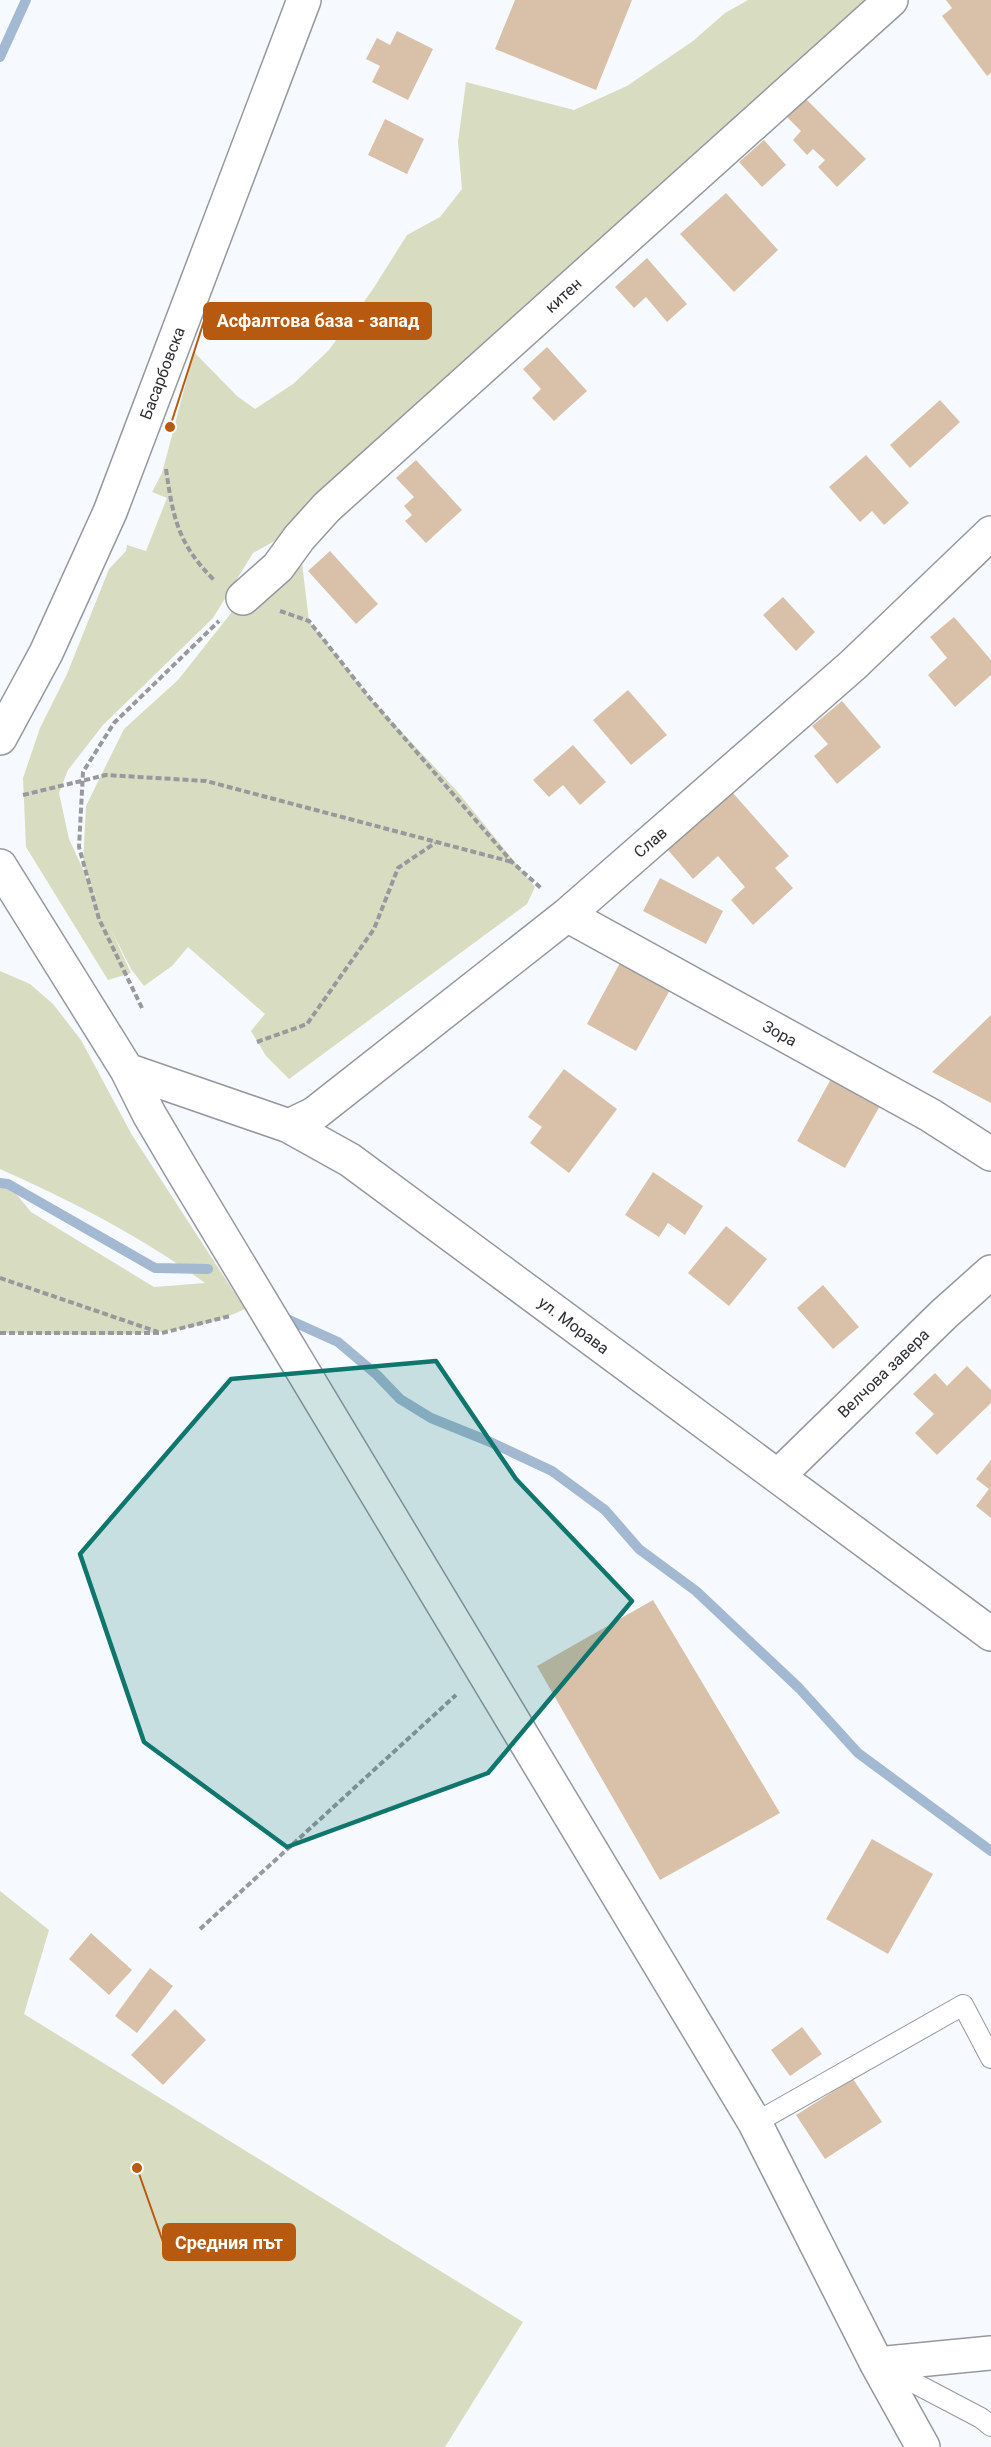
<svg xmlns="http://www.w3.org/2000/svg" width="991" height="2447" viewBox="0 0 991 2447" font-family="Roboto,sans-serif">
  <rect width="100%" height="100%" fill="#f6f9fe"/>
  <path fill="#d8dcc1" d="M 748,0 L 901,0 L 307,523 L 253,553 L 213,618 L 103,725 L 68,770 L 59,793 L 69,839 L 131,973 L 108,980 L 26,847 L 23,778 L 40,728 L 67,674 L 109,569 L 126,551 L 127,545 L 146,551 L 167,498 L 152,492 L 162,473 L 194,352 L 237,396 L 255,409 L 293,384 L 329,350 L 373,289 L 407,235 L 440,217 L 462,189 L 458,142 L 466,82 L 574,110 L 627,86 L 693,41 L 725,13 Z
    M 299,538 L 309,621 L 368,696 L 457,791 L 535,887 L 527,904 L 289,1079 L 266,1056 L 251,1031 L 265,1014 L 188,947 L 172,966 L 144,986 L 131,969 L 103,914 L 83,865 L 86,806 L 124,729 L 178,680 L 243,598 Z
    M 0,971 L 30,984 L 53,1004 L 81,1040 L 132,1135 L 245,1309 C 173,1344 79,1333 0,1333 L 0,1183 L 8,1184 L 31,1212 L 154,1287 L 205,1283 C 144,1238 70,1200 0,1169 Z
    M 0,1891 L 49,1930 L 24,2014 L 523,2322 L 445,2447 L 0,2447 Z"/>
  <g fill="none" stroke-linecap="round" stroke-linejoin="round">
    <path stroke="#a3b9d2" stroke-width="10" d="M 0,57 L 26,0
      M 0,1183 L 8,1184 L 155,1268 L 208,1269
      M 287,1319 L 338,1342 L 377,1375 L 400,1399 L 431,1418 L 488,1441 L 552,1471 L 605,1510 L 639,1549 L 696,1591 L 799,1688 L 858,1753 L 991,1851"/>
  </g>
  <path fill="#d9c1a9" d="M 515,0 L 632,0 L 596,90 L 495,49 Z
    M 946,0 L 991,0 L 991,73 L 987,76 L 942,16 L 952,8 Z
    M 397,31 L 433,49 L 408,100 L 372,82 L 380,66 L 366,59 L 377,38 L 390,45 Z
    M 806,99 L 866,159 L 837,187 L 818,167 L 825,160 L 813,149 L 807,155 L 793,140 L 801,131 L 787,117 Z
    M 385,119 L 424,139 L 407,174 L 368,155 Z
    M 764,140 L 786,165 L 762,187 L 739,162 Z
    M 726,193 L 778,250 L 734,292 L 680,234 Z
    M 647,258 L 687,304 L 667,322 L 646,297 L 634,308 L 615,287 Z
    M 547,347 L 587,391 L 554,421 L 532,398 L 541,389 L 523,369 Z
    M 940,400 L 960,422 L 910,468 L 890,445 Z
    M 866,455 L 909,503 L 884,525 L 872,511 L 860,522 L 829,487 Z
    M 416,460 L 462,510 L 426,543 L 405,521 L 412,515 L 404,506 L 414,497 L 396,478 Z
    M 330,551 L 378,604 L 356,624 L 308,571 Z
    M 783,597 L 815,632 L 796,651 L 763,615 Z
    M 954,617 L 991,660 L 991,675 L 955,707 L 928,675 L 947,658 L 930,637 Z
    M 628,690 L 667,735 L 631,765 L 593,720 Z
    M 842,701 L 881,747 L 837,784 L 814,756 L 828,744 L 812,726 Z
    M 573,745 L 606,782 L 580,805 L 563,785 L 549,797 L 533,780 Z
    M 732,792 L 789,856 L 775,868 L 793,888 L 753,925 L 731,900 L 745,887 L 718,856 L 693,879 L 668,850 Z
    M 660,878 L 723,911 L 706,944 L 643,911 Z
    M 621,961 L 671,988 L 636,1051 L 587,1024 Z
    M 991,1015 L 991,1103 L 932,1072 Z
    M 564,1069 L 617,1109 L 569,1173 L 530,1143 L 542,1127 L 528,1117 Z
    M 832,1077 L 881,1104 L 845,1168 L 797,1141 Z
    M 653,1172 L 703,1206 L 685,1235 L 668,1223 L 659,1237 L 625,1215 Z
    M 726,1226 L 767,1259 L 729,1306 L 688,1273 Z
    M 823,1285 L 859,1327 L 833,1349 L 797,1308 Z
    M 967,1366 L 991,1390 L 991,1403 L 937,1455 L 915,1433 L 934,1414 L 913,1394 L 935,1373 L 947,1386 Z
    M 991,1460 L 991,1518 L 976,1506 L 989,1489 L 976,1479 Z
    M 653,1600 L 780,1813 L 660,1880 L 537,1666 Z
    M 872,1839 L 933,1874 L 888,1954 L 826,1919 Z
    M 91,1933 L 132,1970 L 109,1995 L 69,1959 Z
    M 150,1968 L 173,1986 L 137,2033 L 115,2016 Z
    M 175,2009 L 206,2040 L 163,2085 L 131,2055 Z
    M 802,2027 L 822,2054 L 790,2076 L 771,2050 Z
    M 853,2079 L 882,2122 L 825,2159 L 796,2115 Z"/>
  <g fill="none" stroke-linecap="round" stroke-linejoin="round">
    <defs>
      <path id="service" d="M 755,2123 L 963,2005 L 991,2058
        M 882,2366 L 981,2418 L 991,2426"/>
      <path id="minor" d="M 243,598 L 278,567 L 299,538 L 327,507 L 891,0
        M 0,866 L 127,1070 L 149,1114 L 182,1170 L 755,2123 L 877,2364 L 923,2447
        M 567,915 L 930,1115 L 991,1154
        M 127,1070 L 289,1126 L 350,1160 L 991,1634
        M 289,1126 L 314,1114 L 567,915 L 853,665 L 991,533
        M 778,1476 L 944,1314 L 991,1272
        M 877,2364 L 991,2353"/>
      <path id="tertiary" d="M 0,738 L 46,653 L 110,512 L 304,0"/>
    </defs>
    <use href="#service" stroke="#95989f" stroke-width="22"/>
    <use href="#minor" stroke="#95989f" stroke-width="36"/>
    <use href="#tertiary" stroke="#95989f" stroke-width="36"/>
    <path stroke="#97999d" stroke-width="4" stroke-dasharray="6 3" stroke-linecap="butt" d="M 166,469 C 173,518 178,544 214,580
      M 280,611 L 309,621 L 368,696 L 512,862 L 542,889
      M 23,795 L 106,775 L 206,781 L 512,862
      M 142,1008 L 99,919 L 79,847 L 83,772 L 114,723 L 219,621
      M 257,1042 L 307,1024 L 374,929 L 398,868 L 435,843
      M 0,1278 L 158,1332
      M 0,1333 L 162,1333 L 230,1316
      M 200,1929 L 456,1695"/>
    <use href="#service" stroke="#fff" stroke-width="20"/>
    <use href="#minor" stroke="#fff" stroke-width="33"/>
    <use href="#tertiary" stroke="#fff" stroke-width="33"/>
  </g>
  <path fill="#0f766e" fill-opacity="0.2" stroke="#0f766e" stroke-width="4.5" stroke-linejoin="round" d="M 436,1361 L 516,1479 L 632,1601 L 488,1773 L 287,1847 L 144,1742 L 80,1554 L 231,1379 Z"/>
  <g text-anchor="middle" stroke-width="4.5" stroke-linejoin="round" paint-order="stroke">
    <g font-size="16" fill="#2e2f32" stroke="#fff">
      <text transform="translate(563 295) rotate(-42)" y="6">китен</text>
      <text transform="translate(162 373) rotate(-69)" y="6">Басарбовска</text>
      <text transform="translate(650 842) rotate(-41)" y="6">Слав</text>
      <text transform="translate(780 1033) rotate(29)" y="6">Зора</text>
      <text transform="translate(574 1325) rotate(37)" y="6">ул. Морава</text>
      <text transform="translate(883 1373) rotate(-44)" y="6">Велчова завера</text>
    </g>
  </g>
  <path fill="none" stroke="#b85910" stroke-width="2" d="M170 427L204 321M137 2168L163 2242"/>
  <g fill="#b85910" stroke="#fff" stroke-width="2">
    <circle cx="170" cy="427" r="6"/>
    <circle cx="137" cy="2168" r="6"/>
  </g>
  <g fill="#b85910" stroke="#b85910" stroke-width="2">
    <rect x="204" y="303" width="227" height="36" rx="6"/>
    <rect x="163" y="2224" width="132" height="36" rx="6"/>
  </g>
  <g font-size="18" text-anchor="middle" font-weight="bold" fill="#fff">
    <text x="318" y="327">Асфалтова база - запад</text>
    <text x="229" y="2249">Средния път</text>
  </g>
</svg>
